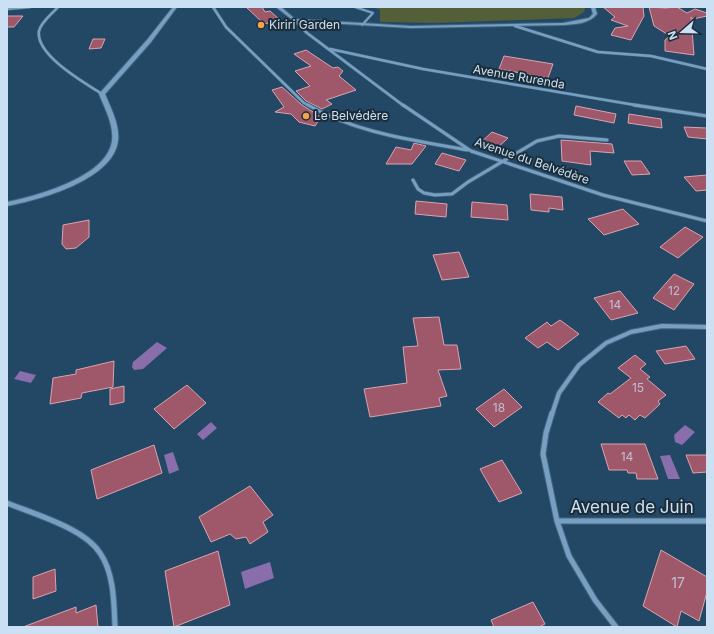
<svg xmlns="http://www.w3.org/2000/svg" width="714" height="634" viewBox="0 0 714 634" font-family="Inter,sans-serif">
  <rect width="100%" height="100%" fill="#224866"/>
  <path fill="#525f39" d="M 373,7 L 583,7 L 585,8 L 584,12 L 574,18 L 436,23 L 380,22 L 380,10 Z"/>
  <path fill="#8a6eab" d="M 157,342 L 167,348 L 143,369 L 134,370 L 132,367 L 133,362 Z
    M 20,371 L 36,375 L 31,383 L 14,379 Z
    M 211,422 L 217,428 L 203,440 L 197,434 Z
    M 685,425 L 695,432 L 682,445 L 675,442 L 674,435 Z
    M 173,452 L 179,470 L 169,474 L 164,455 Z
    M 670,455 L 680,479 L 668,479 L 660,456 Z
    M 270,562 L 274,578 L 245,589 L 241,572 Z"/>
  <path fill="#9f5869" stroke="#dba3af" d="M 246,7 L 262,7 L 265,12 L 270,11 L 280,20 L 264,24 Z
    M 603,7 L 643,7 L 644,16 L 631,40 L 611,35 L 615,28 L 628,26 L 611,20 L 615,17 Z
    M 649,7 L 665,8 L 677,7 L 687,13 L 695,9 L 707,13 L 707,16 L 693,19 L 691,17 L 694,55 L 665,51 L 665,40 L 670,36 L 654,26 Z
    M 7,16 L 23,16 L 14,27 L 7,27 Z
    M 93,39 L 105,39 L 101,48 L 89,49 Z
    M 306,50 L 333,68 L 338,67 L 343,71 L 339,76 L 356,90 L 326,100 L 332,104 L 322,109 L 306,101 L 296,91 L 310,86 L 295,71 L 311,66 L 294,54 Z
    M 504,56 L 553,64 L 548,78 L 499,69 Z
    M 282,87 L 302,105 L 321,117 L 315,126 L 299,122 L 291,114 L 275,112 L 284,107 L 272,90 Z
    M 576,106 L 616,114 L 614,123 L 574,115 Z
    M 629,114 L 661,119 L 662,128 L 628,123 Z
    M 684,127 L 707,128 L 707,139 L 688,137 Z
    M 492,132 L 508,138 L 495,150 L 479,144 Z
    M 561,140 L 612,144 L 614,153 L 590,151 L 591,165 L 562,161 Z
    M 414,143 L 426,146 L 412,164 L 386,164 L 396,147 L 411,150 Z
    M 442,153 L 466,160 L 459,171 L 435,164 Z
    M 624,161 L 641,161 L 650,174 L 632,175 Z
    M 707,175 L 707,190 L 696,191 L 684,177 Z
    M 530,194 L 562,197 L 563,210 L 549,208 L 549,212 L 531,210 Z
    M 416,201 L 447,204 L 446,217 L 415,214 Z
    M 472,202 L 507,205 L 508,220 L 471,217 Z
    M 623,209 L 639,224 L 604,235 L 588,219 Z
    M 89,220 L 89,237 L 76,248 L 66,249 L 62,244 L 63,225 Z
    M 685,227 L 703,237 L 678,258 L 660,247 Z
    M 459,252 L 469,277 L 442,280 L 433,255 Z
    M 674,274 L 694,284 L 674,310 L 653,298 Z
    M 620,291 L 638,313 L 611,320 L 594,298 Z
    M 439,317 L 444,345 L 457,345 L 461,369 L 438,370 L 447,396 L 439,398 L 441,406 L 370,417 L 364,389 L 407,383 L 403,347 L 418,346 L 413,318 Z
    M 560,320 L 579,334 L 558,350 L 547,342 L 538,348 L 525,338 L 547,322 L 551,326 Z
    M 686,346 L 695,359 L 665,364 L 656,351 Z
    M 635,355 L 646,364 L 640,369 L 650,377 L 647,379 L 666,395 L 658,401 L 660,404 L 645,418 L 640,415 L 635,420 L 629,415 L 626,418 L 622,415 L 619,418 L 598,402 L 608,393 L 610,394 L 631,378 L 618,368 Z
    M 114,361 L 113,387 L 82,393 L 81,398 L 50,404 L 53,378 L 76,374 L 76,370 Z
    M 187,385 L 206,403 L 174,429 L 154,409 Z
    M 124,386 L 124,402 L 110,405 L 110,389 Z
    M 504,389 L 522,407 L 494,427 L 476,409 Z
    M 601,444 L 645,444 L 658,479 L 637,479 L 636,473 L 628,473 L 627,470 L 609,470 Z
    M 154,445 L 162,473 L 97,499 L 91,470 Z
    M 686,455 L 707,455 L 707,472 L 693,473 Z
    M 502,460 L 522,493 L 499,502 L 480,469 Z
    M 250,486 L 273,515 L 263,522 L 268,532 L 250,544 L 246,537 L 236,539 L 230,534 L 211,542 L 199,517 Z
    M 661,550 L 707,577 L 707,592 L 699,621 L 681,611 L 677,627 L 643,606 Z
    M 218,551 L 230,605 L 174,627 L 165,571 Z
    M 55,569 L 56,591 L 33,599 L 33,577 Z
    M 533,602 L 545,624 L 539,627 L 494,627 L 491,620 Z
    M 96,605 L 98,627 L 23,627 L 76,607 L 76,613 Z"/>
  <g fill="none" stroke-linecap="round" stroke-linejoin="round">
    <defs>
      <path id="lane" d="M 355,7 L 373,13 L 362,25"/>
      <path id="street-far3" d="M 58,7 C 52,14 41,22 39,31 C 35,55 85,83 102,94
        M 213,7 L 226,27 L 304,103 L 310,106
        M 7,9 L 30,7
        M 294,20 L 307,33 L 404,106
        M 515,26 L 598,52 L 651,56 L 707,69
        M 330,49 L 423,69 L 641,106"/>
      <path id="street-far2" d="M 308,105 C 356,133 413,140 467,150
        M 403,105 L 471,151 L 603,195 L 707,221
        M 634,105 L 707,116
        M 413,180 L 418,189 L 424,193 L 435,195 L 452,194 L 468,182 L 537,141 L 559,136 L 607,140"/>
      <path id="street-far1" d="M 552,414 L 559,393 L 579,365 L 606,343 L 631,332 L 662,326 L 707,327"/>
      <path id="street" d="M 552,413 L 546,433 L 543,454 L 557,521 L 569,556 L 595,600 L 616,627
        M 7,503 C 34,514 84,528 100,553 C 114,573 114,603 115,627
        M 557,521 L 707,521"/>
      <path id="secondary" d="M 173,7 L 177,7 L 151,42 L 105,94 C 111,109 120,125 118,141 C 113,180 39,200 7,206 L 7,202 C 37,196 107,177 112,141 C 114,125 105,109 99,94 L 147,40 Z
        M 276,7 L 281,7 L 295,19 L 411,26 L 563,23 L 589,18 L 593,14 L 591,7 L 595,7 L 597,14 C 589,24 575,24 563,25 L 411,28 L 294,21 Z"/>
    </defs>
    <use href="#lane" stroke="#446680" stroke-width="3"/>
    <use href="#street-far3" stroke="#446680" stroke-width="3.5"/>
    <use href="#street-far2" stroke="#446680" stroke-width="4.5"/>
    <use href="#street-far1" stroke="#446680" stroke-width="6"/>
    <use href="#street" stroke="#446680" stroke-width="7"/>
    <use href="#secondary" stroke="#446680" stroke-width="2"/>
    <use href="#lane" stroke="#769fc1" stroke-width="2"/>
    <use href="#street-far3" stroke="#769fc1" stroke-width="2.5"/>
    <use href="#street-far2" stroke="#769fc1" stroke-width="3"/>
    <use href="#street-far1" stroke="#769fc1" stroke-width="4"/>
    <use href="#street" stroke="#769fc1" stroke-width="5"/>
    <use href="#secondary" fill="#769fc1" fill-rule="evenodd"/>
  </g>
  <g fill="#f6a247" stroke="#1c2d3a" stroke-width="1.5">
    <circle cx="261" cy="25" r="4"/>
    <circle cx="306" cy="116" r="4"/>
  </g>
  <g text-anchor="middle" stroke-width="4" stroke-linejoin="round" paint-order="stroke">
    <g font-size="12" fill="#cbe0f2" stroke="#1c2d3a" text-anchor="start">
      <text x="269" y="29">Kiriri Garden</text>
      <text x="314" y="120">Le Belvédère</text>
    </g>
    <g font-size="12" fill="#cbe0f2" stroke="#1c2d3a">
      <text transform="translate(519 77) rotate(10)" y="4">Avenue Rurenda</text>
      <text transform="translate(532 161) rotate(19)" y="4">Avenue du Belvédère</text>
    </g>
    <g font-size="12" fill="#c0bed0">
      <text x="674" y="295">12</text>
      <text x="615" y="309">14</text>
      <text x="638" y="392">15</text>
      <text x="499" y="412">18</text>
      <text x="627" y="461">14</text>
    </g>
    <g font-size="14" fill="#c0bed0">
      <text x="678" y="588">17</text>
    </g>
    <g font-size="17" fill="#cbe0f2" stroke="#1c2d3a">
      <text x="632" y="513">Avenue de Juin</text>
    </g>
  </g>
  <rect width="714" height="634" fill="none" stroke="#cbe0f2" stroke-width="16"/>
  <g transform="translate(682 32) rotate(250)" stroke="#1c2d3a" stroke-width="3" paint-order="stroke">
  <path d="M0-3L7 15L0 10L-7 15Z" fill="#cbe0f2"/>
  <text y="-6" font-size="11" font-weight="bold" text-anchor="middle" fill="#cbe0f2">N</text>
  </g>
</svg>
